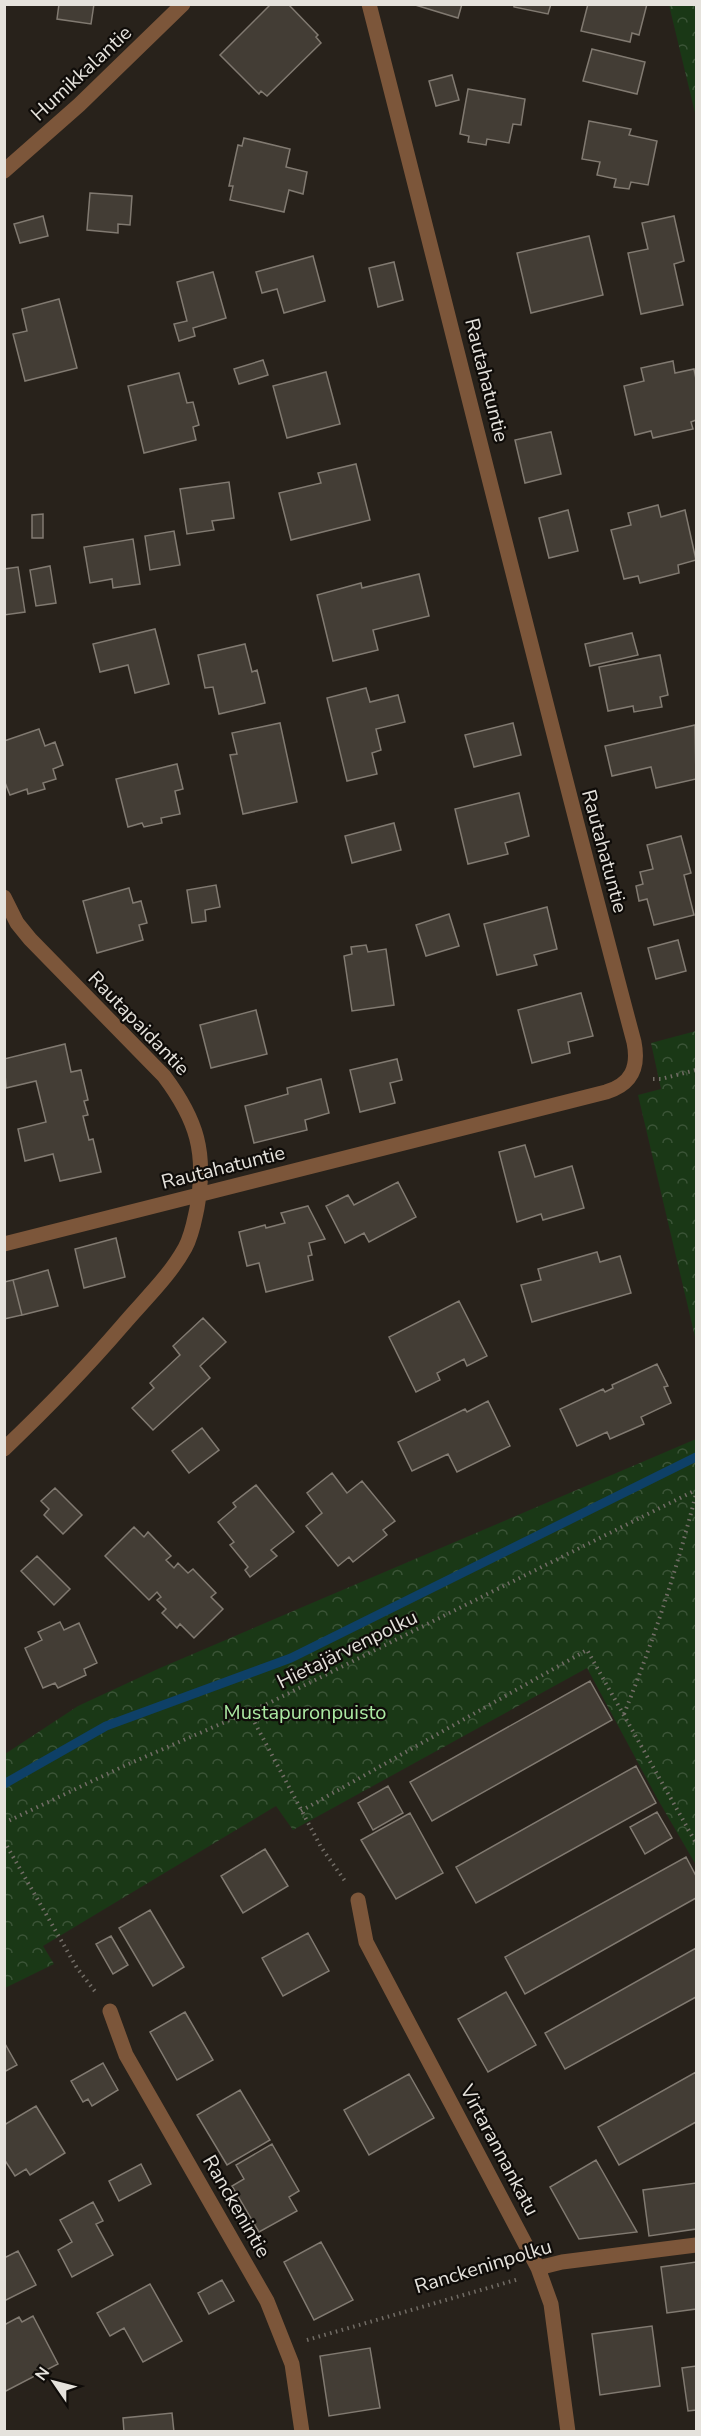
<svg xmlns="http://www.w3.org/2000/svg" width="701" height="2436" viewBox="0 0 701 2436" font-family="'Nunito Sans',sans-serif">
  <defs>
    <pattern id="park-crowns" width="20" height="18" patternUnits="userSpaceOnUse" patternTransform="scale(1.5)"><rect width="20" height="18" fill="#1a3816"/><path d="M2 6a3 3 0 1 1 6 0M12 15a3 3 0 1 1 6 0" fill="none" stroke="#3b5437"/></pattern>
  </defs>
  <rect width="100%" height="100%" fill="#28221b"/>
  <path fill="url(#park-crowns)" d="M 669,5 L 696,5 L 696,117 Z
    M 696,1031 L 696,1341 L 638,1095 L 661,1089 L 651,1043 Z
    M 696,1439 L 696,1865 L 657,1798 L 587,1668 L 293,1830 L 276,1806 L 43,1946 L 54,1964 L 5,1988 L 5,1754 L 78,1706 L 160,1668 Z"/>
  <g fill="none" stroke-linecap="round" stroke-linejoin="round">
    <path stroke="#0e4067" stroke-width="9" d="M 4,1784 L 106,1726 L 291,1658 L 696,1457"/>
  </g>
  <path fill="#433d35" stroke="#817a71" stroke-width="1.5" d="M 59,4 L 94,4 L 91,24 L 57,19 Z
    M 271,4 L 288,4 L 318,35 L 316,37 L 321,43 L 267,96 L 261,91 L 259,94 L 220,55 Z
    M 412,4 L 462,4 L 458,18 Z
    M 514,4 L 551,4 L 548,14 L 514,7 Z
    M 588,4 L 647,4 L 639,35 L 632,33 L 630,42 L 581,31 Z
    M 592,49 L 645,62 L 637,94 L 583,81 Z
    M 452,75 L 459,100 L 436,106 L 429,81 Z
    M 468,89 L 525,99 L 521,125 L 513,124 L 509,143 L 487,139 L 486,145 L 468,142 L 469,136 L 460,134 Z
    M 589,121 L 631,129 L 629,135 L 657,141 L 648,185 L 631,182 L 629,189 L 614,187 L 616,179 L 597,175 L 600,162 L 582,159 Z
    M 244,138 L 290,149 L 286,167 L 307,172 L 303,194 L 289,190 L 284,212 L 230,200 L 233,186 L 229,186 L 238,145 L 242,146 Z
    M 90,193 L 132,196 L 130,225 L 118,224 L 118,233 L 87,230 Z
    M 43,216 L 48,236 L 20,243 L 14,224 Z
    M 674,216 L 684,261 L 674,264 L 683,305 L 641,314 L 628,253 L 648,249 L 642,223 Z
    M 589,236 L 603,295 L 531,313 L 517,253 Z
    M 313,256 L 325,301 L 284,313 L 277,289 L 262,293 L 256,272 Z
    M 394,262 L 403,300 L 378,307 L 369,268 Z
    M 213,272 L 226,318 L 193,328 L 195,336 L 179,341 L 174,324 L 187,321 L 177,282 Z
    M 59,299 L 77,368 L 25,381 L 13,334 L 27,331 L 22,309 Z
    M 263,360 L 268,375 L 239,384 L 234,369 Z
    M 673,361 L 675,373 L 694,369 L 696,379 L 696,420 L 691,422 L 693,429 L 653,438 L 651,431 L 635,435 L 624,386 L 644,381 L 641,368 Z
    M 326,372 L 340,424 L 287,438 L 273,386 Z
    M 179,373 L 187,403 L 193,402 L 199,425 L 193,427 L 196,440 L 144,453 L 128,386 Z
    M 551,432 L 561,474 L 525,483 L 515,440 Z
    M 356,464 L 370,520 L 291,540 L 279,493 L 321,483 L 318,473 Z
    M 229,482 L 234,518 L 212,521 L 214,530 L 187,534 L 180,489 Z
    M 658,505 L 661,517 L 685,510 L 696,560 L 678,565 L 679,573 L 640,583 L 638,576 L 624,579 L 611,530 L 631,525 L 628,513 Z
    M 568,510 L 578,551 L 549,558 L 539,518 Z
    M 43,514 L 43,538 L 32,538 L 32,515 Z
    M 174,531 L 180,565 L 150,570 L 145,536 Z
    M 133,539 L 140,584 L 113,588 L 112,579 L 90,583 L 84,547 Z
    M 50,566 L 56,603 L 36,606 L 30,570 Z
    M 18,567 L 25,612 L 4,615 L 4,569 Z
    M 419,574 L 429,616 L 373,630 L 378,650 L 333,661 L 317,595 L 361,583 L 362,588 Z
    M 155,629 L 169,684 L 135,693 L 128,665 L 100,672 L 93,644 Z
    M 632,633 L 638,655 L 590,666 L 585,644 Z
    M 245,644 L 252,672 L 257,670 L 265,703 L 219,714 L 213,687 L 205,688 L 198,655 Z
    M 660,655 L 668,695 L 660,697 L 662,707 L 634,712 L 633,706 L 608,711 L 599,667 Z
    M 366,688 L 370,702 L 398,695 L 405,722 L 376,729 L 381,750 L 372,753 L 377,774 L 347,781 L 327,698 Z
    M 280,723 L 297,802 L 243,814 L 230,755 L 237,754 L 232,733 Z
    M 513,723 L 521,755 L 474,767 L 465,735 Z
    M 695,725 L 696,779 L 656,788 L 651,767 L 612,776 L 605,746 Z
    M 39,729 L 45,746 L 55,742 L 63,765 L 53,769 L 56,779 L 43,783 L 45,789 L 28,794 L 27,789 L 10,795 L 4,780 L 4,741 Z
    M 177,764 L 183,789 L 175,791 L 180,814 L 161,818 L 162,823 L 144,827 L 142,823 L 128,827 L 116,779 Z
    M 519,793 L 529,836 L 505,843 L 508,854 L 468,864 L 455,809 Z
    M 394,823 L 401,850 L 352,863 L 345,836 Z
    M 681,836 L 691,873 L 684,875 L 694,915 L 654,925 L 647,899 L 639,901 L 636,886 L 643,884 L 640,872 L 653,869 L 647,845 Z
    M 216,885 L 220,907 L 205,910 L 206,921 L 192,923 L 187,890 Z
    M 129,888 L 133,903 L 141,901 L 147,923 L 139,925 L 143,940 L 97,953 L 83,901 Z
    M 547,907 L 557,949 L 534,955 L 537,965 L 497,975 L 484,924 Z
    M 449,914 L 459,946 L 426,956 L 416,925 Z
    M 678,940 L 686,971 L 656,979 L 648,948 Z
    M 366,945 L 368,952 L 386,949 L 394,1005 L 352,1011 L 344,956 L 352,954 L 351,947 Z
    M 581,993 L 593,1036 L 568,1042 L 570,1053 L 532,1063 L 518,1010 Z
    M 256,1010 L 267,1054 L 211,1068 L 200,1025 Z
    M 65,1044 L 71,1072 L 81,1070 L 88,1100 L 84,1101 L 88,1115 L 83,1116 L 89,1140 L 93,1139 L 101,1172 L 60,1181 L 53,1154 L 25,1161 L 18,1129 L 46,1122 L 36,1081 L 6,1088 L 4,1059 Z
    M 397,1059 L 402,1080 L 390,1083 L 395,1103 L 360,1112 L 350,1070 Z
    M 321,1079 L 329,1113 L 305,1120 L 307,1130 L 254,1143 L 245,1106 L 288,1094 L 287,1088 Z
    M 525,1145 L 535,1177 L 572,1166 L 584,1208 L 543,1220 L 541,1214 L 517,1222 L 499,1152 Z
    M 398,1182 L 416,1217 L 369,1242 L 364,1233 L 345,1243 L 326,1206 L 348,1195 L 354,1205 Z
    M 308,1206 L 325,1239 L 309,1243 L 312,1255 L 308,1256 L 313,1280 L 266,1292 L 259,1263 L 247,1266 L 239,1232 L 265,1225 L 266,1228 L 285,1223 L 281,1213 Z
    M 116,1238 L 125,1277 L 84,1288 L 75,1249 Z
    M 597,1252 L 600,1262 L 620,1256 L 631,1293 L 532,1322 L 521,1285 L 541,1280 L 538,1269 Z
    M 48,1270 L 58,1306 L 22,1315 L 13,1280 Z
    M 13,1280 L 22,1315 L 4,1319 L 4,1282 Z
    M 459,1301 L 487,1356 L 467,1366 L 464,1359 L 437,1373 L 440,1380 L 416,1392 L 389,1337 Z
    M 203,1318 L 226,1342 L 200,1366 L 210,1378 L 153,1430 L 132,1408 L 154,1388 L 150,1383 L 180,1355 L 173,1346 Z
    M 657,1364 L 668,1386 L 664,1387 L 671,1403 L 641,1417 L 644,1424 L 610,1439 L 607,1432 L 577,1446 L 560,1409 L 603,1389 L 605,1392 L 613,1388 L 612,1385 Z
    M 488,1401 L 510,1446 L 457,1472 L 448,1454 L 412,1471 L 398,1442 L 465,1409 L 467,1412 Z
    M 202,1428 L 219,1450 L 189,1473 L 172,1451 Z
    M 332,1473 L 347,1493 L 362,1481 L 395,1521 L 383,1530 L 387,1535 L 353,1562 L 349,1557 L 338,1566 L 306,1526 L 322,1513 L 307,1493 Z
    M 256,1485 L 294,1532 L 271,1550 L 277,1556 L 250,1577 L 245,1570 L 248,1567 L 230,1545 L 234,1542 L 218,1522 L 236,1507 L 233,1503 Z
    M 55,1488 L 82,1515 L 63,1534 L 44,1515 L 49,1509 L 41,1501 Z
    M 134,1527 L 144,1537 L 148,1532 L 171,1556 L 166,1560 L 174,1568 L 178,1563 L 188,1573 L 193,1569 L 216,1593 L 211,1597 L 223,1609 L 194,1638 L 180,1624 L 177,1628 L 162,1613 L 166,1609 L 157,1600 L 161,1597 L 157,1592 L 149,1600 L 105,1556 Z
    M 37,1556 L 70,1589 L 54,1605 L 21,1571 Z
    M 60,1622 L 64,1630 L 79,1623 L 97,1663 L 84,1669 L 86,1675 L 58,1688 L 55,1683 L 43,1688 L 25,1648 L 42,1640 L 38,1632 Z
    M 590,1681 L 612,1720 L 432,1821 L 410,1782 Z
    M 636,1766 L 656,1803 L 476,1903 L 456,1867 Z
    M 388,1786 L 403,1813 L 373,1830 L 358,1803 Z
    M 657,1812 L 672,1838 L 645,1854 L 630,1827 Z
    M 410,1813 L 443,1873 L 396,1899 L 361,1840 Z
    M 265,1849 L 288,1886 L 243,1913 L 221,1876 Z
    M 686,1857 L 696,1876 L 696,1898 L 525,1994 L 505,1957 Z
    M 150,1910 L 184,1967 L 153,1986 L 119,1928 Z
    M 308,1933 L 329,1971 L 283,1996 L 262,1958 Z
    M 111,1936 L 128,1965 L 113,1974 L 96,1944 Z
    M 696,1948 L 696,1997 L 565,2069 L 545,2033 Z
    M 506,1992 L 536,2045 L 488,2072 L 458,2019 Z
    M 185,2012 L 213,2060 L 177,2080 L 150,2032 Z
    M 4,2042 L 17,2065 L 4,2072 Z
    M 103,2063 L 118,2090 L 92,2106 L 88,2099 L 83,2102 L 71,2081 Z
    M 696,2072 L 696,2122 L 619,2165 L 598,2127 Z
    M 409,2074 L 434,2118 L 369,2155 L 344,2110 Z
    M 240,2090 L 270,2140 L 227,2165 L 197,2115 Z
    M 36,2106 L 65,2153 L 30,2175 L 26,2169 L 15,2176 L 4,2159 L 4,2125 Z
    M 272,2144 L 299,2191 L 289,2197 L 297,2211 L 259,2232 L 232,2186 L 244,2179 L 236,2165 Z
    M 596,2160 L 637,2232 L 579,2239 L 550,2187 Z
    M 141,2164 L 151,2184 L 119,2201 L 109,2181 Z
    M 696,2183 L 696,2229 L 649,2236 L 643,2190 Z
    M 93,2202 L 103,2221 L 96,2224 L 113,2255 L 72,2277 L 58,2250 L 72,2242 L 60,2220 Z
    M 321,2242 L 353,2300 L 314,2320 L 284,2262 Z
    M 18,2251 L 36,2285 L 4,2301 L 4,2258 Z
    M 696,2262 L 696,2309 L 667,2313 L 661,2267 Z
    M 222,2280 L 234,2301 L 209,2314 L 198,2293 Z
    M 150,2284 L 182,2341 L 143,2362 L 124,2328 L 110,2336 L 97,2313 Z
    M 33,2316 L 58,2364 L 4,2392 L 4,2325 L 19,2317 L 22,2322 Z
    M 652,2326 L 660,2386 L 600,2395 L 592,2334 Z
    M 370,2348 L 380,2408 L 329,2416 L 320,2356 Z
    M 696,2366 L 696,2410 L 688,2411 L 682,2368 Z
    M 172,2413 L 174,2432 L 124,2432 L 123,2418 Z"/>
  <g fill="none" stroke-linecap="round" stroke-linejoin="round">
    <path stroke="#726d66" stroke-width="4" stroke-dasharray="1.5 4.5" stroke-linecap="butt" d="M 653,1079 L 661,1079 L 696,1070
      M 249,1712 L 321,1847 L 345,1881
      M 624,1714 C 653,1642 677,1569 696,1494
      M 301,1811 L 587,1650 L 696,1843
      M 4,1823 L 124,1766 L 271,1702 L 696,1490
      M 4,1841 L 77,1968 L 97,1994
      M 307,2340 L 519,2279"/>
    <path stroke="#7c563a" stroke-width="15" d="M 4,171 L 79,105 L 183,4
      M 4,897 L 17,923 L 30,939 L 164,1076 C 197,1120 207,1153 197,1208 C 194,1222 192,1235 185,1248 C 169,1277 143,1301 122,1326 C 85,1369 46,1409 4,1449
      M 4,1244 L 606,1092 C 632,1084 639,1067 634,1042 C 542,697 458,350 369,4
      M 358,1900 L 366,1942 L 538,2268 L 551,2304 L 568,2432
      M 110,2011 L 126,2055 L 267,2301 L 292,2364 L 302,2432
      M 538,2268 L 562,2262 L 696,2245"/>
  </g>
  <g text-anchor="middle" stroke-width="4.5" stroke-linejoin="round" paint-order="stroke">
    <g font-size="20" fill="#e5e2dc" stroke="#0f0c09">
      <text transform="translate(81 73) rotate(-43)" y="7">Humikkalantie</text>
      <text transform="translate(487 380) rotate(76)" y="7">Rautahatuntie</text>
      <text transform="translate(605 851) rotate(75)" y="7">Rautahatuntie</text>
      <text transform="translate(139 1023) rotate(46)" y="7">Rautapaidantie</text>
      <text transform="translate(223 1167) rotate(-14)" y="7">Rautahatuntie</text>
      <text transform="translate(347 1649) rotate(-26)" y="7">Hietajärvenpolku</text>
      <text transform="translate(500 2150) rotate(62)" y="7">Virtarannankatu</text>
      <text transform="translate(237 2206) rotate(60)" y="7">Ranckenintie</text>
      <text transform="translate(483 2266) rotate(-17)" y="7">Ranckeninpolku</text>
    </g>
    <g font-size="20" fill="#aceaa3" stroke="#0f0c09">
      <text x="305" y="1719">Mustapuronpuisto</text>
    </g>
  </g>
  <rect width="701" height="2436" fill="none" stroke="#e5e2dc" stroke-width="12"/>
  <g transform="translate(54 2382) rotate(305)" stroke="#0f0c09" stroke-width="4.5" paint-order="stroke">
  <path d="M0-4.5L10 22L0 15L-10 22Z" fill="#e5e2dc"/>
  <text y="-9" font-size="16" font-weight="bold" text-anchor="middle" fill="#e5e2dc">N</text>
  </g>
</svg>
